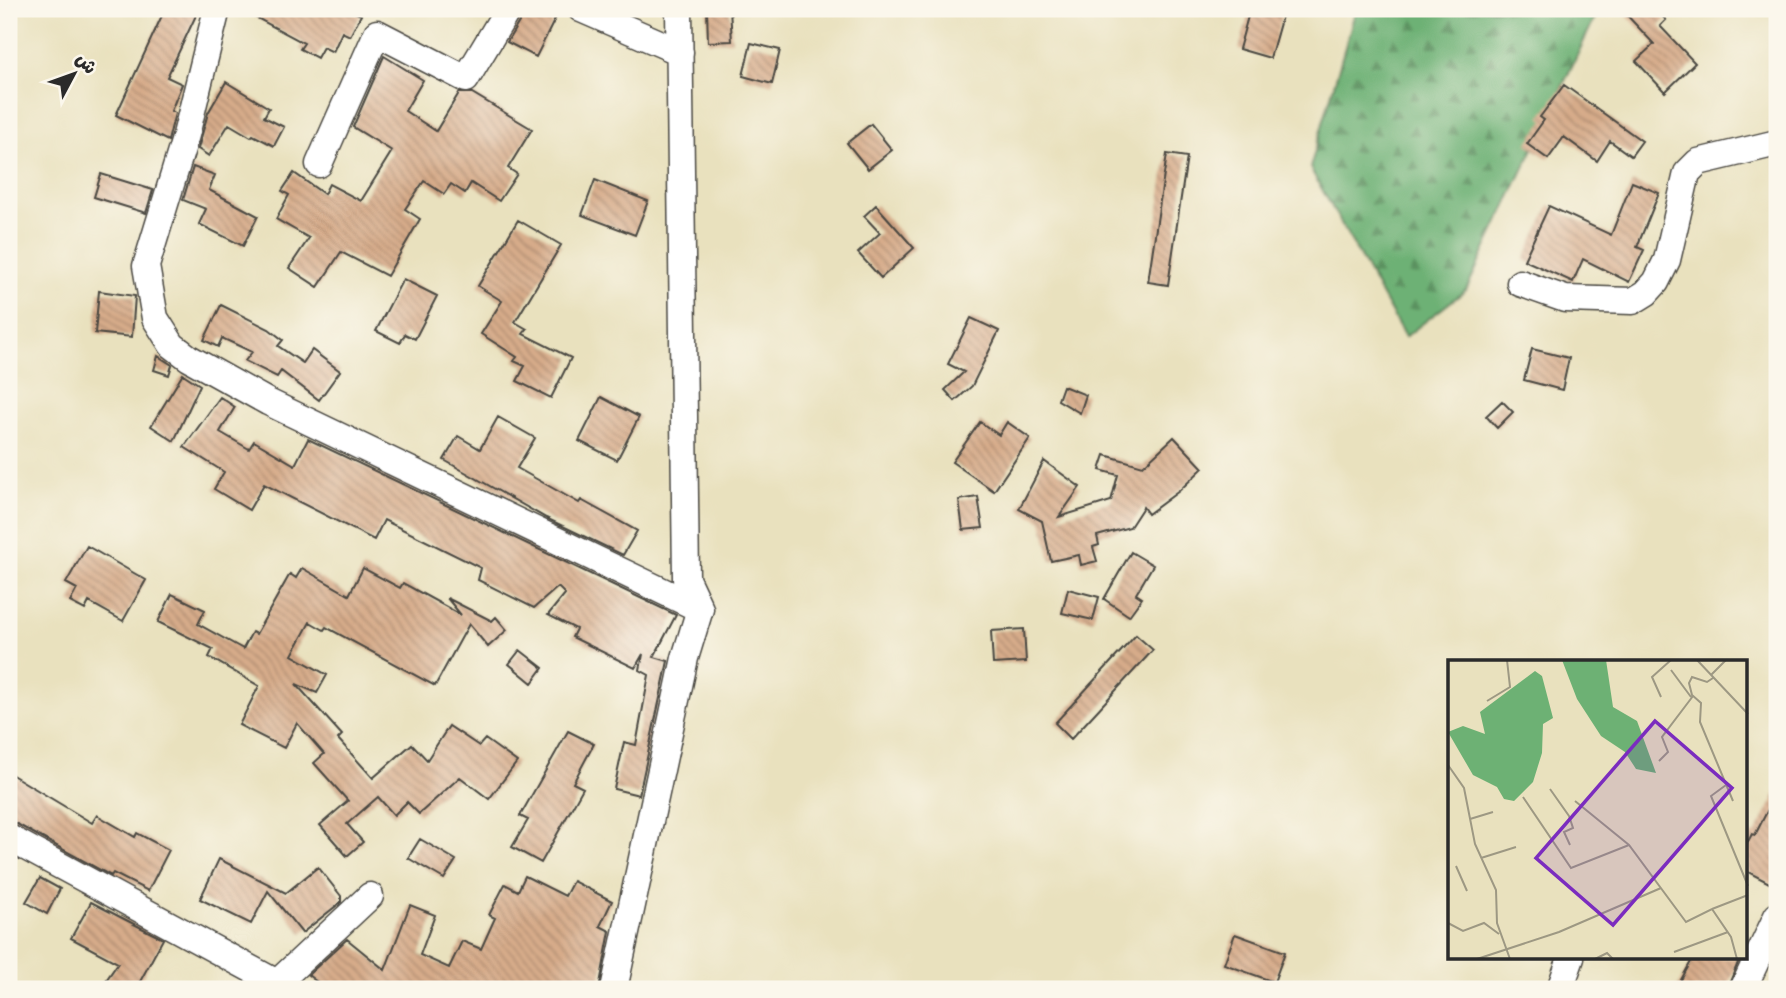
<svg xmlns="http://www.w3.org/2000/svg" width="1786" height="998" viewBox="0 0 1786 998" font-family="Pangolin,'Playpen Sans Arabic',sans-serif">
  <defs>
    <pattern id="forest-firs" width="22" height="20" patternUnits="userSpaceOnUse" patternTransform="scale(1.75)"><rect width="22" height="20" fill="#6db174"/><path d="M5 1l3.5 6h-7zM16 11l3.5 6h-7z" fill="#5a905f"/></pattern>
    <pattern id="building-back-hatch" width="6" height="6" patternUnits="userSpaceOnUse" patternTransform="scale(1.75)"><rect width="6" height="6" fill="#d7ac8a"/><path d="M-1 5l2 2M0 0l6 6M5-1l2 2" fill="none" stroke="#af8c71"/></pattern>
  </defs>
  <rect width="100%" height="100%" fill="#fbf7ec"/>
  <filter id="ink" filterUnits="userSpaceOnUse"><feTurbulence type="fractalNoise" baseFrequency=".0143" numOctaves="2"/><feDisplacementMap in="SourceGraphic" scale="14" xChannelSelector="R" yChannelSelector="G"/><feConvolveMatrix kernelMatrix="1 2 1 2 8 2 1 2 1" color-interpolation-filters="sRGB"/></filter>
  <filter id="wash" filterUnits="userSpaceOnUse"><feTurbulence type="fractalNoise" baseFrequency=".00686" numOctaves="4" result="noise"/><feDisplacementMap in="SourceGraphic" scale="28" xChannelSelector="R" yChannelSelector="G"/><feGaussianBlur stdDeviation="1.57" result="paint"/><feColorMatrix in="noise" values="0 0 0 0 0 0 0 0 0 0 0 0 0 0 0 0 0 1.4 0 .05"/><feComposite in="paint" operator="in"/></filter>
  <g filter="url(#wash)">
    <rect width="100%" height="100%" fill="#e9e1be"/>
    <path fill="url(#forest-firs)" stroke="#4c6e50" stroke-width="2" d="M 1356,9 L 1599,9 L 1466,290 L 1405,337 L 1310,168 Z"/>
    <g id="blocks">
      <path fill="url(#building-back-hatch)" d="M 165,9 L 199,9 L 167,77 L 182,84 L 171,111 L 175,113 L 168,141 L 116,115 Z
        M 240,9 L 348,9 L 361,15 L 350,36 L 342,32 L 333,52 L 323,47 L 317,58 L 300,49 L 304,43 Z
        M 524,9 L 544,9 L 557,15 L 536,57 L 507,42 L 522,17 Z
        M 707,9 L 730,9 L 732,41 L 708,42 Z
        M 1250,9 L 1284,9 L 1270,58 L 1239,49 Z
        M 1621,9 L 1655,9 L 1666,20 L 1660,26 L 1695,63 L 1665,92 L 1636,61 L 1654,44 Z
        M 751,43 L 780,50 L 772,84 L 743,76 Z
        M 384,56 L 423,80 L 405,111 L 436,131 L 459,93 L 472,93 L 532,129 L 508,168 L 517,174 L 499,201 L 471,183 L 465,193 L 451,184 L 444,194 L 424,181 L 405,209 L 420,219 L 387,276 L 341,252 L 318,287 L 289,268 L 309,238 L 276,219 L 289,195 L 282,191 L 294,173 L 324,194 L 329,184 L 361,201 L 392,151 L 353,127 Z
        M 226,82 L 269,108 L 264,117 L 284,127 L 274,146 L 253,135 L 251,137 L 229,124 L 209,156 L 198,149 L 208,113 Z
        M 1564,85 L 1642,141 L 1631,156 L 1610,141 L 1597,161 L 1564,137 L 1548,159 L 1527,144 L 1544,120 L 1540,117 Z
        M 871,124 L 892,150 L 868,169 L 847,143 Z
        M 1167,154 L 1187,157 L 1168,285 L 1148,282 Z
        M 193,167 L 215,175 L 209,190 L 258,216 L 243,246 L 199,224 L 206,209 L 183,200 Z
        M 101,174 L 153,190 L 146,213 L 94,197 Z
        M 595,180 L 648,201 L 635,235 L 582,215 Z
        M 1632,182 L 1659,193 L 1637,247 L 1644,250 L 1629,282 L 1583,259 L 1573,282 L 1524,260 L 1549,206 L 1611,235 Z
        M 876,205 L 914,248 L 881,278 L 858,253 L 880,233 L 864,216 Z
        M 518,220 L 561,245 L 515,322 L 527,329 L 523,334 L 571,358 L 551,398 L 517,381 L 525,366 L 514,361 L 517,357 L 481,334 L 502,301 L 478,286 Z
        M 403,279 L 437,296 L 415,339 L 405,334 L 400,343 L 376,331 Z
        M 99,291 L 135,296 L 132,337 L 95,333 Z
        M 221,305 L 269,329 L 283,340 L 278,346 L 303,363 L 312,350 L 340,371 L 319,400 L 281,371 L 277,377 L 245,361 L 252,352 L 222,338 L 218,347 L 204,340 Z
        M 971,318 L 999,331 L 972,386 L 955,401 L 945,390 L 964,372 L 948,364 Z
        M 1532,349 L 1569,358 L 1562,390 L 1524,380 Z
        M 158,356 L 172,365 L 169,375 L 154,370 Z
        M 183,374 L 200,385 L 174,441 L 151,426 Z
        M 1063,386 L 1086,395 L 1080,413 L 1058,400 Z
        M 220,397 L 235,407 L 220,432 L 249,449 L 254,441 L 295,465 L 308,439 L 676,615 L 654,657 L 668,661 L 639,795 L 614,789 L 624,742 L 636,745 L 649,675 L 640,670 L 643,654 L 635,668 L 572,637 L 576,629 L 548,615 L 565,594 L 558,587 L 534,608 L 478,580 L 481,568 L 384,520 L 374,540 L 264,484 L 249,510 L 214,489 L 224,472 L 184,447 Z
        M 601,397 L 639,417 L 617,460 L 579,441 Z
        M 1502,401 L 1513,412 L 1497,428 L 1486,416 Z
        M 498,417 L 535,438 L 517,468 L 579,503 L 581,500 L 637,531 L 623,555 L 546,518 L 444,460 L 458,436 L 480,449 Z
        M 980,422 L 999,435 L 1007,422 L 1030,438 L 994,491 L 952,462 Z
        M 1174,437 L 1203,468 L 1179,491 L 1148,514 L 1143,507 L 1130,527 L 1097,536 L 1099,545 L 1093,547 L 1097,561 L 1081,565 L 1079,555 L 1051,561 L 1042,521 L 1019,509 L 1044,461 L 1080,487 L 1059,517 L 1111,501 L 1118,475 L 1100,470 L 1105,455 L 1143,466 Z
        M 978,497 L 983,528 L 963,530 L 959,500 Z
        M 87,546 L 146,580 L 123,621 L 89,602 L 85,610 L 70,602 L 77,589 L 66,583 Z
        M 1131,552 L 1153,565 L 1136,594 L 1142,598 L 1129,616 L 1104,599 Z
        M 302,568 L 349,595 L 363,568 L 400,588 L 403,583 L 461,615 L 447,598 L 492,621 L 496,617 L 507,630 L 488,647 L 469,624 L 435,686 L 326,627 L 324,630 L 310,622 L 292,655 L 327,675 L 317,693 L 296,684 L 342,735 L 338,739 L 373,778 L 412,744 L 427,760 L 449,726 L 479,746 L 485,739 L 517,762 L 489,799 L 460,777 L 419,814 L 407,802 L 394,815 L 378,797 L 347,824 L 363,842 L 347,856 L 320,825 L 348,801 L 314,763 L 324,754 L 297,723 L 284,748 L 239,725 L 259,686 L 209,657 L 213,649 L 158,622 L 172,594 L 205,610 L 198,624 L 243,649 L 252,632 L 256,634 L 290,574 L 296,578 Z
        M 1068,589 L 1099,597 L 1093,620 L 1062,613 Z
        M 1024,629 L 1026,662 L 993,664 L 991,631 Z
        M 1136,635 L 1153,650 L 1071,739 L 1055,723 Z
        M 520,650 L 543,668 L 532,683 L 509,664 Z
        M 568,731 L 594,744 L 573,783 L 583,788 L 541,863 L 512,847 L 528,820 L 520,816 Z
        M 9,773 L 92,823 L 97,815 L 135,837 L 137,833 L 169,850 L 148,891 L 113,873 L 111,876 L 17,824 L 9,822 Z
        M 1777,792 L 1777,887 L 1746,871 L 1746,845 L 1752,834 L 1755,835 Z
        M 420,839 L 456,860 L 444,879 L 408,858 Z
        M 219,859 L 286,893 L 318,867 L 341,896 L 341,902 L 302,933 L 268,891 L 251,924 L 200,899 Z
        M 525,876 L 565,896 L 573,881 L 612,901 L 600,926 L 610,931 L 599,989 L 326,989 L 308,975 L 347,939 L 385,970 L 410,905 L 435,915 L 420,955 L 449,968 L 462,941 L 481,949 L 495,918 L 489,915 L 505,884 L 518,891 Z
        M 40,878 L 60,889 L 47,914 L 26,902 Z
        M 91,902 L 163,939 L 136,989 L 100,989 L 118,963 L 71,938 Z
        M 1235,934 L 1285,952 L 1274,982 L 1224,964 Z
        M 1693,958 L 1740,958 L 1727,989 L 1676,989 Z"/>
    </g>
  </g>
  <g filter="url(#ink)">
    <use href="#blocks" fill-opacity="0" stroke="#484641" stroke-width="2"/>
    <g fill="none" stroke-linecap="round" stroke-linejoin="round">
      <defs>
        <path id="minor" d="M 217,9 L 186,135 L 146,266 L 155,318 L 172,345 L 189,358 L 268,402 L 700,609
          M 581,9 L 680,52
          M 319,164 L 377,33 L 466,79 L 508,9
          M 1520,283 L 1565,299 L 1633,301 L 1646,293 L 1656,282 L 1667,260 L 1687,173 L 1698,162 L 1777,143
          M 9,838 L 288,989
          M 277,983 L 370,896
          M 614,989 L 685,658 L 700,609 L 686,579 L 679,9
          M 1560,989 L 1571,958
          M 1743,989 L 1777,916"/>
      </defs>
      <use href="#minor" stroke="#484641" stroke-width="29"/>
      <use href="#minor" stroke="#fff" stroke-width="26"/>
    </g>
  </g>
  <g transform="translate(1448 660)">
    <rect width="299" height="299" fill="#e9e1be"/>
    <path d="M 114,0 L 158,0 L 165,47 L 189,61 L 208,113 L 188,109 L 177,92 L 153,76 L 129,39 ZM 87,11 L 94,16 L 105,58 L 95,64 L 94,93 L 85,122 L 66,141 L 56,139 L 49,127 L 25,115 L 0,72 L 15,66 L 37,74 L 32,52 Z" fill="#6db174"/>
    <path fill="none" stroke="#9d9883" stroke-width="2" d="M 249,0 L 300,54M 223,10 L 243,37M 263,15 L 278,0M 265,18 L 259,22 L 244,17 L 241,23 L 244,35 L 253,43 L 252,62 L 285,141M 213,37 L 204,17 L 223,0M 39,41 L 62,27 L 59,0M 211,101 L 220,92 L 214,77 L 245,36M 0,105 L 16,128 L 27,184 L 48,230 L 49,263 L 62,299M 278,125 L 263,136 L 300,226M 102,129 L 121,156 L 125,168 L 116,172 L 122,185M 75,137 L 123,208 L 181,185M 127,141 L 181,185 L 238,262 L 264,249 L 283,277 L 289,299M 22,159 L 45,152M 33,198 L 68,187M 8,206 L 19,231M 264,249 L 300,235M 0,263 L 15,271 L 36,263 L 51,274M 226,292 L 280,272M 29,299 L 111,272 L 213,228M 147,299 L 159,293 L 165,299"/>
    <path fill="#7b2cbf" fill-opacity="0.15" stroke="#7b2cbf" stroke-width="3.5" d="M 207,61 L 284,128 L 165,265 L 88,198 Z"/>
    <rect width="299" height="299" fill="none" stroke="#2b2b2b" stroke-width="3.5"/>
  </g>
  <rect width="1786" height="998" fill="none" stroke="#fbf7ec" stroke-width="35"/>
  <g transform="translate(74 74) rotate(49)" stroke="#fbf7ec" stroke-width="5" paint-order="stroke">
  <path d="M0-5L12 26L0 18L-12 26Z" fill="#2b2b2b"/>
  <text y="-10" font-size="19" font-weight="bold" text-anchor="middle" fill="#2b2b2b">ش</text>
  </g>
</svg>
